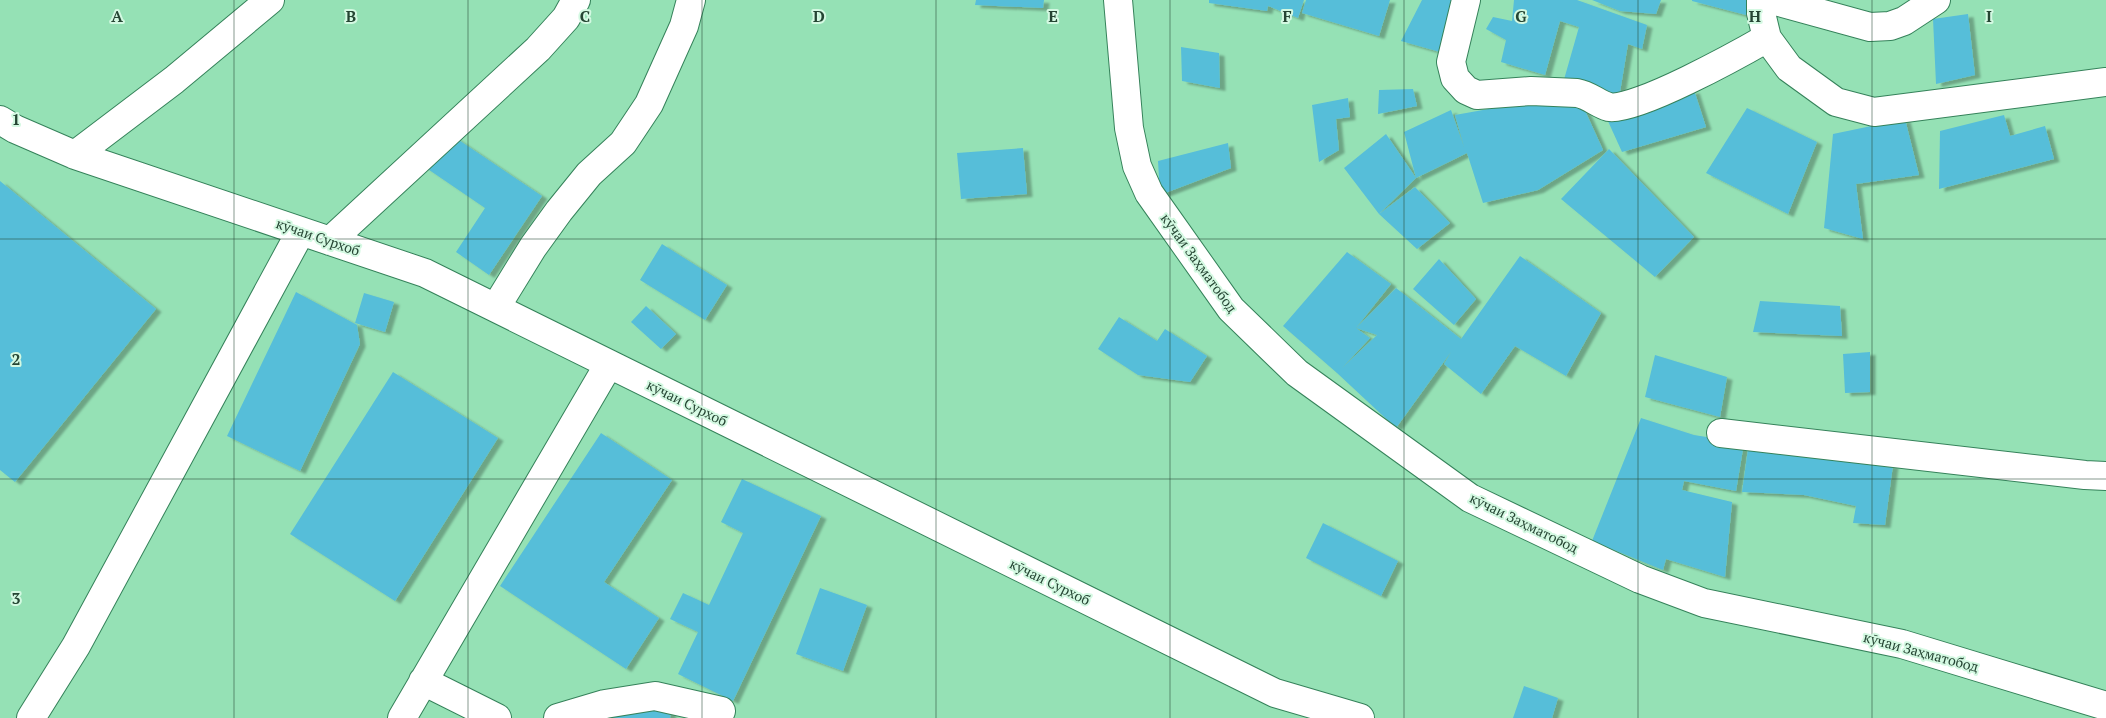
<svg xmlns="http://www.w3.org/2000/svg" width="2106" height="718" viewBox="0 0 2106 718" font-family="'PT Serif',serif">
  <defs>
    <filter id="shadow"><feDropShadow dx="5.5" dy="3" stdDeviation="1" flood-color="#0004"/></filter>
  </defs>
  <rect width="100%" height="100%" fill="#95e1b5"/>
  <path fill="#57bed9" filter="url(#shadow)" d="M 976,0 L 1044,0 L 1043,8 L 975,5 Z
    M 1209,0 L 1304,0 L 1298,18 L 1268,6 L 1267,11 L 1209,3 Z
    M 1306,0 L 1390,0 L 1379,36 L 1302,13 Z
    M 1422,0 L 1462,0 L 1440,52 L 1401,41 Z
    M 1514,0 L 1577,0 L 1647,25 L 1642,49 L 1628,44 L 1619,98 L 1563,83 L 1579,27 L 1560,21 L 1545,75 L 1501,62 L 1506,40 L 1486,29 L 1493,17 L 1512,21 Z
    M 1592,0 L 1661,0 L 1656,14 L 1620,11 Z
    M 1692,0 L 1747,0 L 1746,15 L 1692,1 Z
    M 1968,14 L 1975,75 L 1936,84 L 1933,19 Z
    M 1181,47 L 1219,53 L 1220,88 L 1182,81 Z
    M 1413,89 L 1417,106 L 1378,114 L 1379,90 Z
    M 1694,90 L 1706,127 L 1622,152 L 1607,119 Z
    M 1577,93 L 1603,150 L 1538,190 L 1483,203 L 1467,153 L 1416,178 L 1404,132 L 1451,110 L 1464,147 L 1455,115 Z
    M 1348,98 L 1350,117 L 1336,119 L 1339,150 L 1319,162 L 1312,105 Z
    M 1747,108 L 1817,142 L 1788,214 L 1706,173 Z
    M 2004,115 L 2010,136 L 2045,126 L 2054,159 L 1939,189 L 1940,131 Z
    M 1905,119 L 1919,175 L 1856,184 L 1863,239 L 1824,228 L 1833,134 Z
    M 438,126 L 542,196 L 489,275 L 456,252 L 485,208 L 416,161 Z
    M 1386,134 L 1416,178 L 1379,214 L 1344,168 Z
    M 1228,143 L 1231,168 L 1160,195 L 1158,161 Z
    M 1023,148 L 1027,194 L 961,199 L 957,153 Z
    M 1609,149 L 1694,237 L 1655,277 L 1561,199 Z
    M 0,181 L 156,309 L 15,482 L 0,470 Z
    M 1415,187 L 1450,223 L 1417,249 L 1379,214 Z
    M 662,244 L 727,285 L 705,320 L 640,280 Z
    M 1347,252 L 1391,284 L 1356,328 L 1370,338 L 1342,368 L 1377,335 L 1356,328 L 1396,288 L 1461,339 L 1520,256 L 1601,313 L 1566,376 L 1515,346 L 1481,394 L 1444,364 L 1451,352 L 1396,428 L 1337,373 L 1283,326 Z
    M 1439,259 L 1476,299 L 1454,325 L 1413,289 Z
    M 296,292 L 357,325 L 360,344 L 300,471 L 227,436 Z
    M 364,293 L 394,302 L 385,332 L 355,323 Z
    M 1760,301 L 1840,306 L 1842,336 L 1753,332 Z
    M 646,306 L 676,334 L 661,349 L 631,322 Z
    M 1119,317 L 1157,341 L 1165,329 L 1207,356 L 1190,382 L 1138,375 L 1098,349 Z
    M 1870,352 L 1870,392 L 1845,393 L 1843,354 Z
    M 1655,355 L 1727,377 L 1720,417 L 1645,397 Z
    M 393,372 L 498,438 L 395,601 L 290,534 Z
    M 1641,418 L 1694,435 L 1744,443 L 1736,491 L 1684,481 L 1682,490 L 1732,502 L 1725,577 L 1666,559 L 1663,570 L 1592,541 Z
    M 601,433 L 672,480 L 604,582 L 659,618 L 626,669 L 500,586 Z
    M 1748,449 L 1893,465 L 1885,525 L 1853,523 L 1856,506 L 1804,495 L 1742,492 Z
    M 742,479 L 821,516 L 733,701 L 678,674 L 698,632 L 670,619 L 683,593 L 709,605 L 743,533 L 721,522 Z
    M 1323,523 L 1398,561 L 1381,596 L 1306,558 Z
    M 820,588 L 867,605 L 843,671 L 796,654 Z
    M 1524,686 L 1558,698 L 1552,718 L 1513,718 Z
    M 612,710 L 671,711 L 670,718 L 612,718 Z"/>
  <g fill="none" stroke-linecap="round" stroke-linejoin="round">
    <defs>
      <path id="minor" d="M 1118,0 L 1129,128 L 1137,166 L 1149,193 L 1231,309 L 1297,373 L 1470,498 L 1640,579 L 1704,603 L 1902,644 L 2106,706
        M 1466,0 L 1451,62 L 1455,78 L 1466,90 L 1477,95 L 1531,91 L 1577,93 C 1589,95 1598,104 1609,107 C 1635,112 1741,53 1767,38
        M 1761,0 L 1761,13 L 1767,38 L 1789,68 L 1836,102 L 1874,112 L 2106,82
        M 1772,0 L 1870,27 L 1890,26 L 1904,21 L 1936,0
        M 0,120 L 15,129 L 75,155 L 425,273 L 1275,693 L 1360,718
        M 75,155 L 174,80 L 270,0
        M 330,241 L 538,49 L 566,18 L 576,0
        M 496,307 L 533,247 L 559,211 L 589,174 L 623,143 L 649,104 L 684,26 L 691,0
        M 1721,433 L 2085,475 L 2106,476
        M 423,681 L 497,718
        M 31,718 L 76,646 L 301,231
        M 402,718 L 609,364
        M 558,718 L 605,704 L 655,696 L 721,711"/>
    </defs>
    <use href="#minor" stroke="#35825a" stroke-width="30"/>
    <use href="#minor" stroke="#fff" stroke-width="28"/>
  </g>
  <path fill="none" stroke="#254533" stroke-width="1" stroke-opacity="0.55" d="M 234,0 L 234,718M 468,0 L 468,718M 702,0 L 702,718M 936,0 L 936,718M 1170,0 L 1170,718M 1404,0 L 1404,718M 1638,0 L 1638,718M 1872,0 L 1872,718M 0,239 L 2106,239M 0,479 L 2106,479"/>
  <g text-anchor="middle" stroke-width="4" stroke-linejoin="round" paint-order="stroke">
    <g font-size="14" fill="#254533" stroke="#d4f9e2">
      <text transform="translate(318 237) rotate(19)" y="5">кӯчаи Сурхоб</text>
      <text transform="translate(1199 263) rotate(54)" y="5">кӯчаи Заҳматобод</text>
      <text transform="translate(687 403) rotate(26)" y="5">кӯчаи Сурхоб</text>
      <text transform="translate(1524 523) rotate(26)" y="5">кӯчаи Заҳматобод</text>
      <text transform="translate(1050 582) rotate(26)" y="5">кӯчаи Сурхоб</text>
      <text transform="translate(1921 652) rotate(15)" y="5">кӯчаи Заҳматобод</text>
    </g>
  </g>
  <g font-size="16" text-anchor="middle" font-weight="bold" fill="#254533" stroke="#d4f9e2" stroke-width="4" stroke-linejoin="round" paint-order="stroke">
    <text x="117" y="22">A</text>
    <text x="351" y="22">B</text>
    <text x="585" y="22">C</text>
    <text x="819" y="22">D</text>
    <text x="1053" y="22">E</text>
    <text x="1287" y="22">F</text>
    <text x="1521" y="22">G</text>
    <text x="1755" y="22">H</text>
    <text x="1989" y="22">I</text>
    <text x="16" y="125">1</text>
    <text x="16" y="365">2</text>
    <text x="16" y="604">3</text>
  </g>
</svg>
